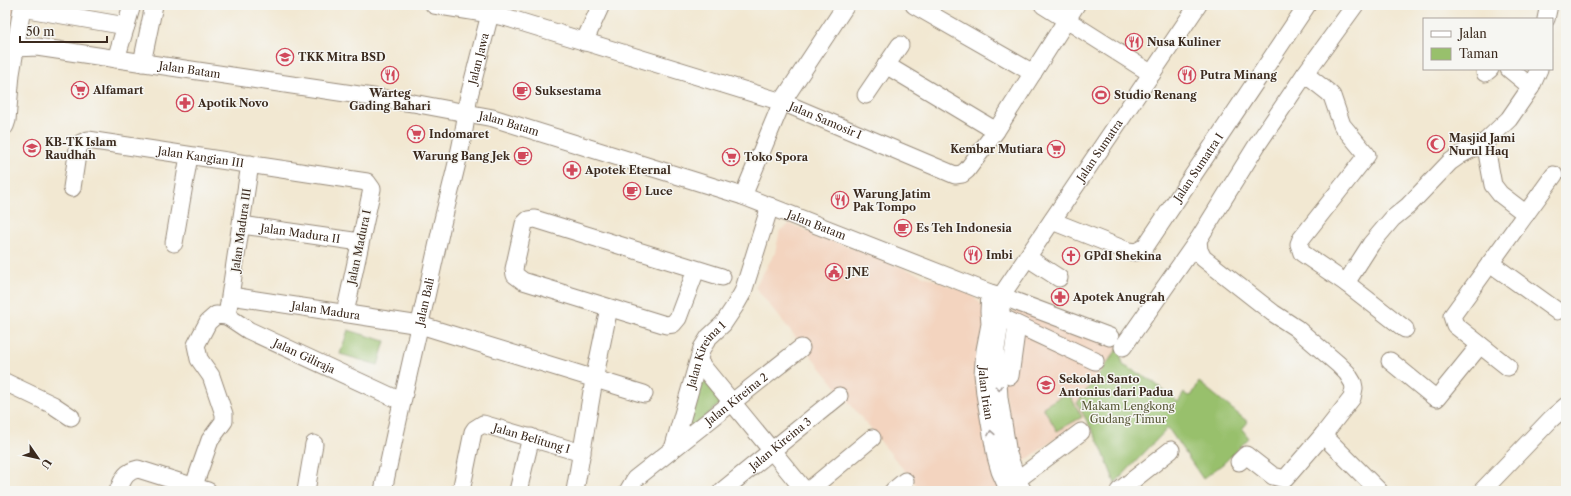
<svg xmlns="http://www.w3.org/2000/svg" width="1571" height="496" viewBox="0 0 1571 496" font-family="'Libre Caslon Text',serif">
  <rect width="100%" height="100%" fill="#f6f6f2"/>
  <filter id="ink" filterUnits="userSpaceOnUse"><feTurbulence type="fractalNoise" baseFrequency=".025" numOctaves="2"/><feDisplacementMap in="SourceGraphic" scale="8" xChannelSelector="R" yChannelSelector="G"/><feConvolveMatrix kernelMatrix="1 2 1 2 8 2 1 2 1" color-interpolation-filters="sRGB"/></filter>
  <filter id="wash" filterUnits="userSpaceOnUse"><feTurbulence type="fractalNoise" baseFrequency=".012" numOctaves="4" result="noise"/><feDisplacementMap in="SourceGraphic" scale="16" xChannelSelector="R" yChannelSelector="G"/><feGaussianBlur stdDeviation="0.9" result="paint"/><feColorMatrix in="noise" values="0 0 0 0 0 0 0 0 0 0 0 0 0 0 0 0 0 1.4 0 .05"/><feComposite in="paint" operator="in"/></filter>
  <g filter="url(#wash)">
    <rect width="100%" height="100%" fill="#f2e8d2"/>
    <path fill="#f3d4bf" d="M 5,5 L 16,5 L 13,19 L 5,18 Z
      M 790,224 L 968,293 L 978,300 L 984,309 L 1005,491 L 921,491 L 755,287 L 775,253 L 780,230 Z
      M 1018,310 L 1025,310 L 1119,347 L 1077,403 L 1085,417 L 1018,466 L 1000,367 L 1010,314 Z"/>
    <path fill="#98c06c" stroke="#6a7545" d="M 348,330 L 385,341 L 378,365 L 340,354 Z
      M 1119,347 L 1123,365 L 1152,381 L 1178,402 L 1184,393 L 1188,396 L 1192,395 L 1199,382 L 1248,422 L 1242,429 L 1249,438 L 1224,463 L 1203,479 L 1168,428 L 1115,483 L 1101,447 L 1077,403 Z
      M 701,377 L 722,402 L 682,436 Z
      M 1068,392 L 1082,417 L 1057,431 L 1043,407 Z"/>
  </g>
  <g filter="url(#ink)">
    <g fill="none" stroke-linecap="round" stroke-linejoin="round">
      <defs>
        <g id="minor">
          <path id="s1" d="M 434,5 L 490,14 L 508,18 L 782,102 L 955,175 L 962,174 L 967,170 L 996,131 L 1076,5"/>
          <path d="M 914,5 L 1033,73"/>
          <path d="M 1043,5 L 1152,74"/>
          <path d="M 1546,19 L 1549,5"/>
          <path d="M 584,42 L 601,5"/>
          <path id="s2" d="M 5,51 L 15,48 L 37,47 L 413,103 L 493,118 L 743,196 L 990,293 L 1001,296 L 1110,337"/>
          <path d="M 116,59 L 132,5"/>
          <path d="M 142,63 L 154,5"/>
          <path d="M 886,65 L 996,131"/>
          <path d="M 1509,69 L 1531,87"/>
          <path d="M 1485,73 L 1490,69"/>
          <path d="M 1305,74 L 1328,92 L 1332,96 L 1342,125 L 1367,155 L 1301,239 L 1299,244 L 1302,253 L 1346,283 L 1405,329"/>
          <path d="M 866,95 L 900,45"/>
          <path d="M 5,126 L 7,120 L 11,74 L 22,8 L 126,26"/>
          <path d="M 1485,142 L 1493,185 L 1500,194 L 1526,214"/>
          <path id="s3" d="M 250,164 L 227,316 L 248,330 L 401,401"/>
          <path id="s4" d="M 72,188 L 78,148 L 81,143 L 88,140 L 367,182 L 372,189 L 345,313"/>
          <path d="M 743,196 L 782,102 L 846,5"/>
          <path id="s5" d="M 1052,221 L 1128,251 L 1136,252 L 1145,247 L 1307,5"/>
          <path id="s6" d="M 242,225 L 360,242"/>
          <path d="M 1198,240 L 1199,250 L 1203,258 L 1273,313 L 1296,328 L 1338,364 L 1347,373 L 1353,383 L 1354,388 L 1352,398 L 1323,435 L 1285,479 L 1273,476 L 1246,455 L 1239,462"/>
          <path d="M 174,243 L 189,156"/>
          <path d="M 1028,258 L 1059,278"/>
          <path d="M 1490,263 L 1557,311"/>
          <path d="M 696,270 L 678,318 L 673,324 L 666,325 L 523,281 L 515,275 L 514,269 L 524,224 L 528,220 L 535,219 L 722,277"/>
          <path d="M 1346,283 L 1371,244 L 1392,219 L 1408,206 L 1450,162 L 1460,155 L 1485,142 L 1509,119 L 1531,87 L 1539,69"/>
          <path id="s7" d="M 990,293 L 989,311 L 990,324 L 985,350 L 983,374 L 985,394 L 996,457 L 1000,471 L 1009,491"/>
          <path id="s8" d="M 231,296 L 420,325 L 644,394"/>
          <path id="s9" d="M 1001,296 L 1198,5"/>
          <path d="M 1001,296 L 1001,317 L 996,349 L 999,398 L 1008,454 L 1017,480 L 1023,491"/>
          <path d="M 1001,317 L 1095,361"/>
          <path d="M 1123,347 L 1198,240 L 1257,145 L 1305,74 L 1355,5"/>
          <path d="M 1390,361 L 1434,397 L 1437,398 L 1480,345"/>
          <path d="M 699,362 L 805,491"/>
          <path d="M 1508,367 L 1455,325 L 1452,316 L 1554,175"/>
          <path d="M 1010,376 L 1017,325"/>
          <path d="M 5,382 L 53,405 L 71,417"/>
          <path d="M 1323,435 L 1379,491"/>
          <path id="s10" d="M 673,449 L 702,348 L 709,337 L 723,324 L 735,306 L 743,292 L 770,206"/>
          <path d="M 1009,485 L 1017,480 L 1081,432"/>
          <path d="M 118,491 C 123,480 124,472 138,469 L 208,491"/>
          <path d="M 192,491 L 210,440 L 224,421 L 224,414 L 211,376 L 199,359 L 196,345 L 208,322 L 216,315 L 227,316"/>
          <path d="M 306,491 L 314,444"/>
          <path id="s11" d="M 383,491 C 401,402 423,313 442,224 C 451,185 465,139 468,100 L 490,14 L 494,5"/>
          <path id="s12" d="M 461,491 L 473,432 L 475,429 L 483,424 L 582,453"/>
          <path d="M 518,491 L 531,437"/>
          <path d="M 575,491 L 594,380 L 609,308"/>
          <path id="s13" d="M 628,491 L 635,479 L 801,348"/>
          <path id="s14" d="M 722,491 L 839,396"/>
          <path d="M 808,491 L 872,438"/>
          <path d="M 893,491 L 905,481"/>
          <path d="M 1119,491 L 1171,450"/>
          <path d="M 1482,491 L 1551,419 L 1566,406"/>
        </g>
      </defs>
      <use href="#minor" stroke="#968978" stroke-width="19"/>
      <use href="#minor" stroke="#fff" stroke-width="17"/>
    </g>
    <defs><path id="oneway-chevron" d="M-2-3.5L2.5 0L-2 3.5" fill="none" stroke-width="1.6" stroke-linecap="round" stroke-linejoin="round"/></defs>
    <g stroke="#a79f9a">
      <use href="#oneway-chevron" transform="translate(999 388) rotate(86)"/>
      <use href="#oneway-chevron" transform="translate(991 433) rotate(-100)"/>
    </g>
  </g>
  <defs>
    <symbol id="restaurant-ring" viewBox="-11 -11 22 22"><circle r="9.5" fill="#f6f6f2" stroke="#d1495b" stroke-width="1.5"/><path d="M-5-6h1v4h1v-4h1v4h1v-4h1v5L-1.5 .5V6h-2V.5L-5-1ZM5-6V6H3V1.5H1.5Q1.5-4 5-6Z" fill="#d1495b"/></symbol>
    <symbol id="school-ring" viewBox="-11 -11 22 22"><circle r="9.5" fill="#f6f6f2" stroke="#d1495b" stroke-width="1.5"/><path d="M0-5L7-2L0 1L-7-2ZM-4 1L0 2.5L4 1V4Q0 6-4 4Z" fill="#d1495b"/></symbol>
    <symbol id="supermarket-ring" viewBox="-11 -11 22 22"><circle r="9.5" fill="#f6f6f2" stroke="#d1495b" stroke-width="1.5"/><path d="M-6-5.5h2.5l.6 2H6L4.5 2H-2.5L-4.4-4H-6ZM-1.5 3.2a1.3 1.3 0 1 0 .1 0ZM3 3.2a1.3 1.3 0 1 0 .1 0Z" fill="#d1495b"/></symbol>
    <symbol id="cafe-ring" viewBox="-11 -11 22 22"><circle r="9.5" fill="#f6f6f2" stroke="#d1495b" stroke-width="1.5"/><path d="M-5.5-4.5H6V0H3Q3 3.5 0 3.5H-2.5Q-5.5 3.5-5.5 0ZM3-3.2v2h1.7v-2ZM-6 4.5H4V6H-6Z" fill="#d1495b"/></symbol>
    <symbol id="stadium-ring" viewBox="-11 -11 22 22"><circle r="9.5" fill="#f6f6f2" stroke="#d1495b" stroke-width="1.5"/><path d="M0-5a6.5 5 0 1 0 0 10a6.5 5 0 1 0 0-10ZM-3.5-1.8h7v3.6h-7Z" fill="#d1495b"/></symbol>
    <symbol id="pharmacy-ring" viewBox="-11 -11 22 22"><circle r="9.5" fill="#f6f6f2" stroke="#d1495b" stroke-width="1.5"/><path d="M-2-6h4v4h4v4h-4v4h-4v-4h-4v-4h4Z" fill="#d1495b"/></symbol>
    <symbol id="mosque-ring" viewBox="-11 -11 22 22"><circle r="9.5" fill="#f6f6f2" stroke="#d1495b" stroke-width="1.5"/><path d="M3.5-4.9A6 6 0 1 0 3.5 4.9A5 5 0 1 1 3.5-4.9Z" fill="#d1495b"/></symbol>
    <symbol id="church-ring" viewBox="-11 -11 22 22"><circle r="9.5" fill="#f6f6f2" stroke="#d1495b" stroke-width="1.5"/><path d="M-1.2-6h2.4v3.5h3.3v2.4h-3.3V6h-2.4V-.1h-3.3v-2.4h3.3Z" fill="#d1495b"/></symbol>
    <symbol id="civic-ring" viewBox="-11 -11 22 22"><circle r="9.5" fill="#f6f6f2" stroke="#d1495b" stroke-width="1.5"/><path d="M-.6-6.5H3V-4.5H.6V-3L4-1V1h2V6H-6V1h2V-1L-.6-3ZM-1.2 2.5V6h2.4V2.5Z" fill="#d1495b"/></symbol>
  </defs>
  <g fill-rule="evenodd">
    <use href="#restaurant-ring" x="1124" y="32" width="20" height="20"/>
    <use href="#school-ring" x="275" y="47" width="20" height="20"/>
    <use href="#restaurant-ring" x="380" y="65" width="20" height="20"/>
    <use href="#restaurant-ring" x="1177" y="65" width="20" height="20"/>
    <use href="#supermarket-ring" x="70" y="80" width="20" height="20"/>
    <use href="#cafe-ring" x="512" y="81" width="20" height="20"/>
    <use href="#stadium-ring" x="1091" y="85" width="20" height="20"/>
    <use href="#pharmacy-ring" x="175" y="93" width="20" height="20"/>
    <use href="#supermarket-ring" x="406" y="124" width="20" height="20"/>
    <use href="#mosque-ring" x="1426" y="134" width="20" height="20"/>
    <use href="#school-ring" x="22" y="138" width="20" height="20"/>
    <use href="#supermarket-ring" x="1046" y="139" width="20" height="20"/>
    <use href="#cafe-ring" x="513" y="146" width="20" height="20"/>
    <use href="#supermarket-ring" x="721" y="147" width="20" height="20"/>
    <use href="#pharmacy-ring" x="562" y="160" width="20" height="20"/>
    <use href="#cafe-ring" x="622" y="181" width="20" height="20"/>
    <use href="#restaurant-ring" x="830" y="190" width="20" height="20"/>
    <use href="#cafe-ring" x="893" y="218" width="20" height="20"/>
    <use href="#restaurant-ring" x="963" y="245" width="20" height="20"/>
    <use href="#church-ring" x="1061" y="246" width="20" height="20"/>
    <use href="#civic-ring" x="824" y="262" width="20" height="20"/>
    <use href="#pharmacy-ring" x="1050" y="287" width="20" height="20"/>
    <use href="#school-ring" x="1036" y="375" width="20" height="20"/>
  </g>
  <g text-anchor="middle" stroke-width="3" stroke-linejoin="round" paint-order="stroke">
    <g font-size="11" font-weight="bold" fill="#3b2a1e" stroke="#f6f6f2" text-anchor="start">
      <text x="1147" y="46">Nusa Kuliner</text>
      <text x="298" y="61">TKK Mitra BSD</text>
      <text x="1200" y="79">Putra Minang</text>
      <text x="93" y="94">Alfamart</text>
      <text x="535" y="95">Suksestama</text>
      <text x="390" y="97" text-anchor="middle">Warteg<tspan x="390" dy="13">Gading Bahari</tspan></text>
      <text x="1114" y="99">Studio Renang</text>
      <text x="198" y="107">Apotik Novo</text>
      <text x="429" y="138">Indomaret</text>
      <text x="1449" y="142">Masjid Jami<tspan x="1449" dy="13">Nurul Haq</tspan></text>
      <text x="45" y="146">KB-TK Islam<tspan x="45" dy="13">Raudhah</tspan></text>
      <text x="1043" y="153" text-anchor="end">Kembar Mutiara</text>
      <text x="510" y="160" text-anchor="end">Warung Bang Jek</text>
      <text x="744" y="161">Toko Spora</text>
      <text x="585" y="174">Apotek Eternal</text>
      <text x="645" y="195">Luce</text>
      <text x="853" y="198">Warung Jatim<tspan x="853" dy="13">Pak Tompo</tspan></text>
      <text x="916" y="232">Es Teh Indonesia</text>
      <text x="986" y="259">Imbi</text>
      <text x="1084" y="260">GPdI Shekina</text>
      <text x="847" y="276">JNE</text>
      <text x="1073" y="301">Apotek Anugrah</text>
      <text x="1059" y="383">Sekolah Santo<tspan x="1059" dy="13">Antonius dari Padua</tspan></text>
    </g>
    <g font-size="11" fill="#3b2a1e" stroke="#f6f6f2">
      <text dy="4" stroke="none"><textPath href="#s11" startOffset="443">Jalan Jawa</textPath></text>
      <text dy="4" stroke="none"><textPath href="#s2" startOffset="187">Jalan Batam</textPath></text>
      <text dy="4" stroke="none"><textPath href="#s1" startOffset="409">Jalan Samosir I</textPath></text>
      <text dy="4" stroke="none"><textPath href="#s2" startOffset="511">Jalan Batam</textPath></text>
      <text dy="4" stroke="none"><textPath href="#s9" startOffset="176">Jalan Sumatra</textPath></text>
      <text dy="4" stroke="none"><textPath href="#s4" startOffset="168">Jalan Kangian III</textPath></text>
      <text dy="4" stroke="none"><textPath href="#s5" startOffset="196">Jalan Sumatra I</textPath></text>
      <text dy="4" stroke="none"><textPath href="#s2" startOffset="835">Jalan Batam</textPath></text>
      <text transform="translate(241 230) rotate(-82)" y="4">Jalan Madura III</text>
      <text dy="4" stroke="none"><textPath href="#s6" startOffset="59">Jalan Madura II</textPath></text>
      <text transform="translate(359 247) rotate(-78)" y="4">Jalan Madura I</text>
      <text dy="4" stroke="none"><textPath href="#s11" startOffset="194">Jalan Bali</textPath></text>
      <text dy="4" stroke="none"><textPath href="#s8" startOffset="96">Jalan Madura</textPath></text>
      <text dy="4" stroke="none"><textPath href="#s3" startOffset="241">Jalan Giliraja</textPath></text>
      <text dy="4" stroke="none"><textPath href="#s10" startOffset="101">Jalan Kireina 1</textPath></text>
      <text dy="4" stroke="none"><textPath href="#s7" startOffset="101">Jalan Irian</textPath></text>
      <text dy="4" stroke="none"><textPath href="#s13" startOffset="143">Jalan Kireina 2</textPath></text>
      <text dy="4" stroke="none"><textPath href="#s12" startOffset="124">Jalan Belitung I</textPath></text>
      <text dy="4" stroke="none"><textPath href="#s14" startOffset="75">Jalan Kireina 3</textPath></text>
    </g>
    <g font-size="11" fill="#575735" stroke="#f6f6f2">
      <text x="1128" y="410">Makam Lengkong<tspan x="1128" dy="13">Gudang Timur</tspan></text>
    </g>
  </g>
  <rect width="1571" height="496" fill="none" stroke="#f6f6f2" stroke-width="20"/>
  <rect x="1423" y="18" width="130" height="52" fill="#f6f6f2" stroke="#aba49d"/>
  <rect x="1431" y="31" width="20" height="6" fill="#ffffff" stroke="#aba49d"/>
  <text x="1459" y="38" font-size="12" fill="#3b2a1e">Jalan</text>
  <rect x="1431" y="48" width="20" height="12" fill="#98c06c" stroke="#aba49d"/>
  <text x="1459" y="58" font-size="12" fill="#3b2a1e">Taman</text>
  <g transform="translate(38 458) rotate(124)" stroke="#f6f6f2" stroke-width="3" paint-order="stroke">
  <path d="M0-3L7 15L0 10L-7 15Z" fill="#3b2a1e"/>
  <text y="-6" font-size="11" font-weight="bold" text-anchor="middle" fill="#3b2a1e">U</text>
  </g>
  <path d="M20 36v6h87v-6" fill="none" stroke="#3b2a1e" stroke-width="2"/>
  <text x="26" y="36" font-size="12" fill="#3b2a1e" stroke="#f6f6f2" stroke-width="3" paint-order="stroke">50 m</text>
</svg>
